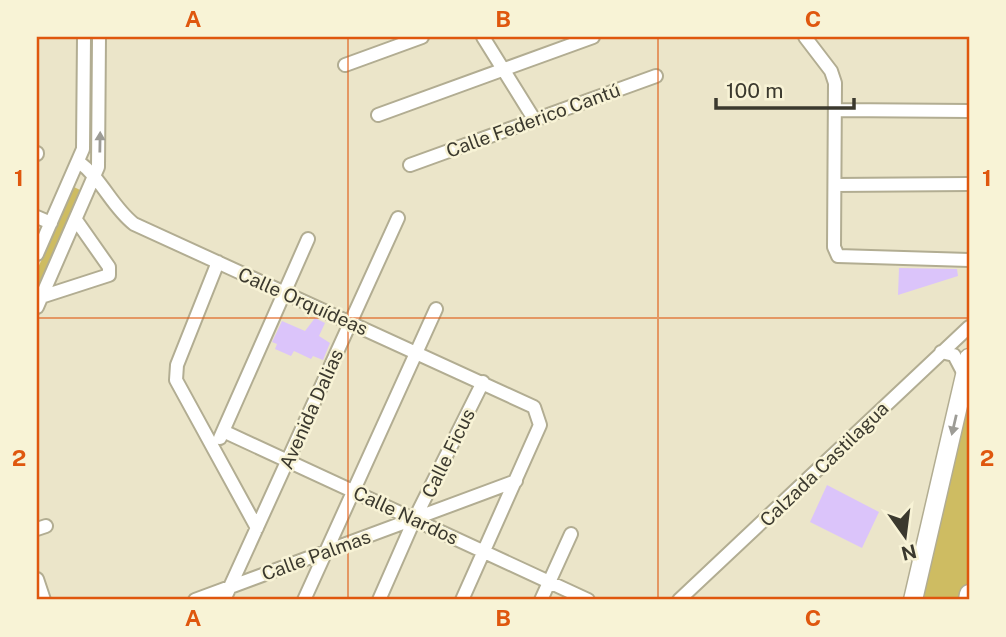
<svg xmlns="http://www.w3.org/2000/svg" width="1006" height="637" viewBox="0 0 1006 637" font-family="'Public Sans',sans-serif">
  <rect width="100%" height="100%" fill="#ebe5c9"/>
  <path fill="#cebc62" d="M 74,187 L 82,191 L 37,295 L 37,270 Z
    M 969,361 L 969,586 L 966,600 L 915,600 Z"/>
  <path fill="#dbc4fa" d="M 899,268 L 957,269 L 958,276 L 898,295 Z
    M 315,318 L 325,323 L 319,336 L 330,343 L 323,360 L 313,356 L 311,359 L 294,351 L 291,356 L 275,349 L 277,344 L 272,342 L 282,321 L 305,331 Z
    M 827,485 L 879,512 L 862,548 L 810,522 Z"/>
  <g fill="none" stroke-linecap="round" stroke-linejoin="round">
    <defs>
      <path id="minor" d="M 483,37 L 534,119
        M 805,37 L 831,71 L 835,83 L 834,247 L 838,256 L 969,260
        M 345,65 L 422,37
        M 837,110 L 969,111
        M 378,115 L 593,37
        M 37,153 L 37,154
        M 79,162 C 102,179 112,207 134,224 L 534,407 L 540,425 L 462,600
        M 410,165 L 656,76
        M 835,185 L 969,184
        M 37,217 L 51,223
        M 37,254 L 83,149 L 84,37
        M 218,262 L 177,365 L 176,380 L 257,528
        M 41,297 L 109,275 L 109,267 L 76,220
        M 37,307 L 98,167 L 99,37
        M 941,352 L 954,355 L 965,376
        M 223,431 L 588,600
        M 220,438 L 308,239
        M 37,529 L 46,526
        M 37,579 L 44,600
        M 195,600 L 516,481
        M 224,600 L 398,218
        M 304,600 L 436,309
        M 379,600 L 415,518 L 483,382
        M 541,600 L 571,534
        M 679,600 L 969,327"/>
      <path id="highway" d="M 913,600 L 969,358
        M 968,600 L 969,594"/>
    </defs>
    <use href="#minor" stroke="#b2ad92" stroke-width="16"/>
    <use href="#highway" stroke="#b2ad92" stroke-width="21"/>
    <use href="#minor" stroke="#fff" stroke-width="12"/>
    <use href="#highway" stroke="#fff" stroke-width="18"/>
  </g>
  <defs><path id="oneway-solid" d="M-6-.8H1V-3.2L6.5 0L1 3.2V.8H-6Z" transform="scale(1.75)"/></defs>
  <g fill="#9d9c96">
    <use href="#oneway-solid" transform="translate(100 142) rotate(-89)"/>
    <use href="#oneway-solid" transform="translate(954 425) rotate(103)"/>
  </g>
  <path fill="none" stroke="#df570e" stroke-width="2" stroke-opacity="0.55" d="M 348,37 L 348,600M 658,37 L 658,600M 37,318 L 969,318"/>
  <g text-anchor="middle" stroke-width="5" stroke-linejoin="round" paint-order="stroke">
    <g font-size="19" fill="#3b392e" stroke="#f8f3d6">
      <text transform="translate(533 120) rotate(-20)" y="7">Calle Federico Cantú</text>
      <text transform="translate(303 301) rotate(24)" y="7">Calle Orquídeas</text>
      <text transform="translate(311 409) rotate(-66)" y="7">Avenida Dalias</text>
      <text transform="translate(448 453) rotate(-64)" y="7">Calle Ficus</text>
      <text transform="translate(824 464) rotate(-44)" y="7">Calzada Castilagua</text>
      <text transform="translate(406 515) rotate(25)" y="7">Calle Nardos</text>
      <text transform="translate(316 555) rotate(-20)" y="7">Calle Palmas</text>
    </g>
  </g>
  <rect width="1006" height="637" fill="none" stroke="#f8f3d6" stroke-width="77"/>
  <g transform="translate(905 536) rotate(166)" stroke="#f8f3d6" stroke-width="5" paint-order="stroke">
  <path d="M0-5L12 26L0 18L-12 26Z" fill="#3b392e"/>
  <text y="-10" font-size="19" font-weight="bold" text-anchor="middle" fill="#3b392e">N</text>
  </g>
  <path d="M716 98v10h138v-10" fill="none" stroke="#3b392e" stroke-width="3.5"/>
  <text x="726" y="98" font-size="21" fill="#3b392e" stroke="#f8f3d6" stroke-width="5" paint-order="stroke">100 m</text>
  <rect x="38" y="38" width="930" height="560" fill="none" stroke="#df570e" stroke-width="2.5"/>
  <g font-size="23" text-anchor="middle" font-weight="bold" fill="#df570e">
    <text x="193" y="27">A</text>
    <text x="503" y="27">B</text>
    <text x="813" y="27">C</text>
    <text x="19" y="186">1</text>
    <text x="987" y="186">1</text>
    <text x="19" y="466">2</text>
    <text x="987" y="466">2</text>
    <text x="193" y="626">A</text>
    <text x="503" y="626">B</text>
    <text x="813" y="626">C</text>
  </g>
</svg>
